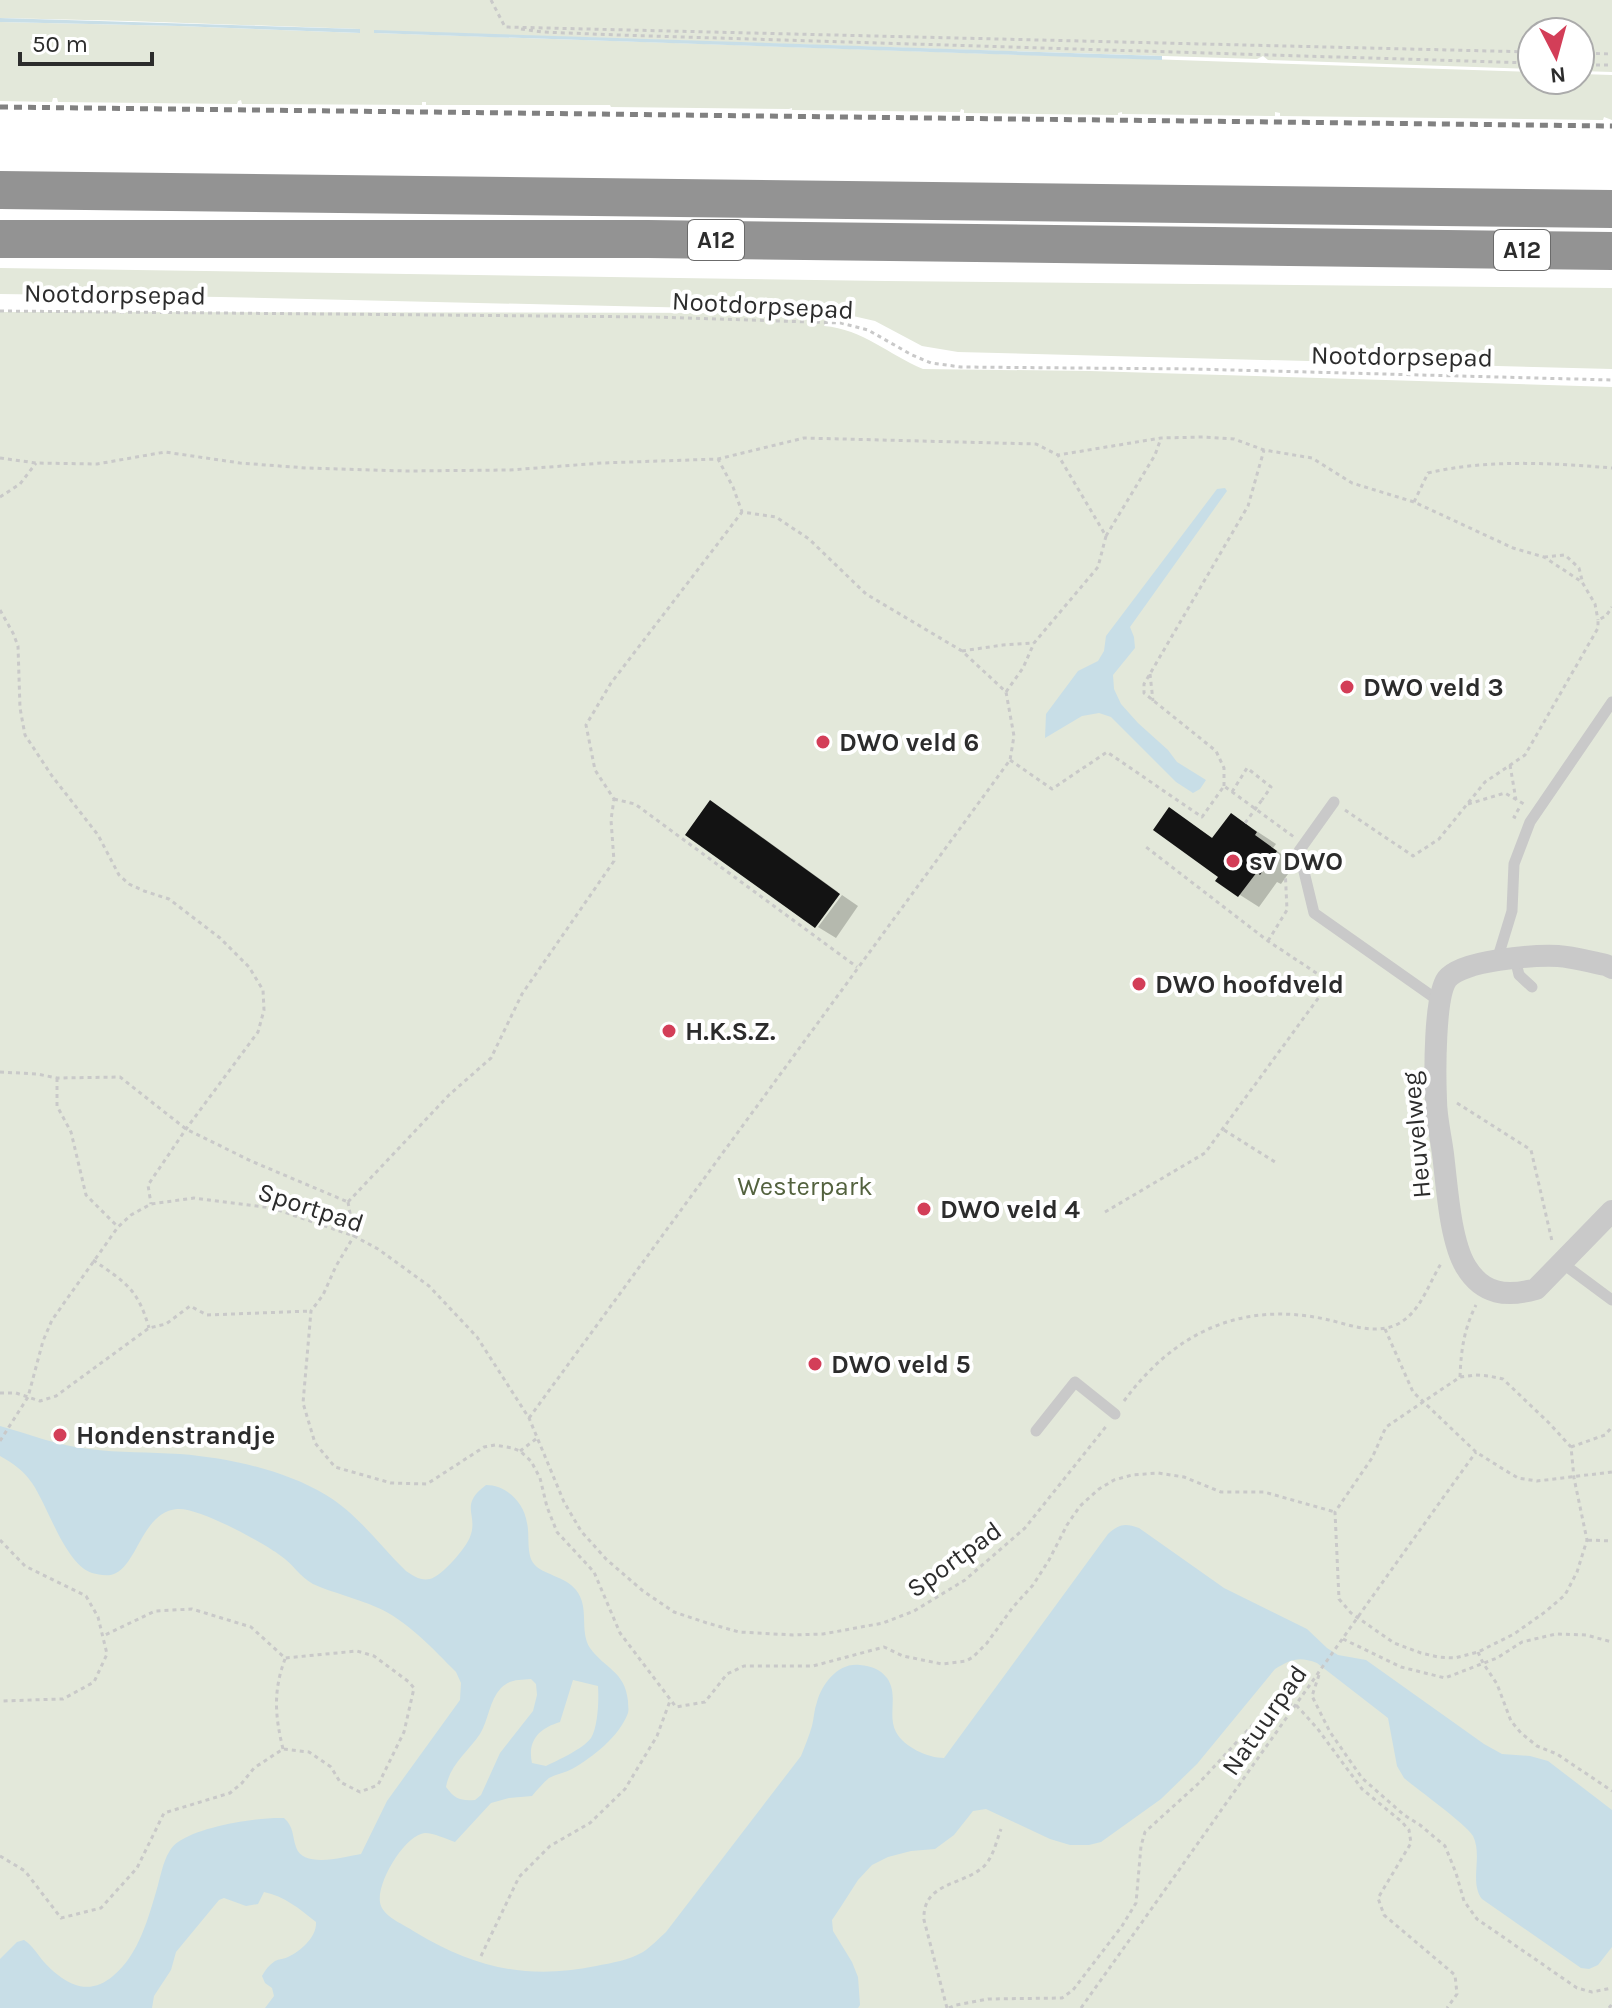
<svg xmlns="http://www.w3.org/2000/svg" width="1612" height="2008" viewBox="0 0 1612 2008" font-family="Karla,sans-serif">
  <rect width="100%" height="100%" fill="#fff"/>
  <path fill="#e3e8da" d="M 0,0 L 1612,0 L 1612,72 L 1580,71 L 1580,32 L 1532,32 L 1532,69 L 1268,60 L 1263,56 L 1257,59 L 374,31 L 375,33 L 1532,72 L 1532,80 L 1580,80 L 1580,74 L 1612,75 L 1612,120 L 1604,117 L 1603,120 L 1280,116 L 1280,113 L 1275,112 L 1275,116 L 1122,114 L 1122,112 L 1118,113 L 1118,115 L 964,113 L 964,110 L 961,109 L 960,112 L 792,110 L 792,108 L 789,109 L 611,107 L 610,105 L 426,105 L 426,102 L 422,102 L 422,105 L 242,104 L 241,100 L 238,101 L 237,104 L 58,102 L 57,98 L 53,98 L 52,102 L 0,101 L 0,22 L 179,26 L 360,33 L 360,29 L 128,21 L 0,18 Z
    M 0,268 L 886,281 L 1612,288 L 1612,369 L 958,352 L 922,346 L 875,321 L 831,311 L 221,297 L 0,294 Z
    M 0,312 L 830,313 L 824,326 C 863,329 889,355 923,369 L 1090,371 L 1612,387 L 1612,2008 L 0,2008 Z"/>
  <path fill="#c8dee7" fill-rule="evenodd" d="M 0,18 L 360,29 L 360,33 L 179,26 L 0,22 Z
    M 374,30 L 1162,56 L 1162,60 L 374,33 Z
    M 1225,488 L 1227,491 L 1130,627 L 1134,637 L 1135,648 L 1113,675 L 1114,689 L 1121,704 L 1138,723 L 1168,750 L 1177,762 L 1206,780 L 1200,789 L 1193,793 L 1176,782 L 1111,717 L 1099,713 L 1082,716 L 1045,738 L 1046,714 L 1078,671 L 1098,661 L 1104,651 L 1106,636 L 1217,489 Z
    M 0,1426 C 29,1434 59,1446 89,1449 C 119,1453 150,1452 180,1454 C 230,1458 284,1470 326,1495 C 358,1514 380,1546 406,1571 C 413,1576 421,1581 430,1579 C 442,1576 466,1548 470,1537 C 479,1514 458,1506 486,1485 C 506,1485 524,1502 527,1523 C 530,1535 526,1554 534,1564 C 543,1575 565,1576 576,1590 C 590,1607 579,1631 590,1648 C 605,1669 625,1671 628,1701 C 628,1706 629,1709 628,1713 C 619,1737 593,1757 572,1769 C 565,1773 556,1774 549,1778 C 543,1783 537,1790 532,1796 L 509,1798 L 491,1803 L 455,1842 C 446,1839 434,1833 425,1833 C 405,1834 373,1887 381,1906 C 386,1918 405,1925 415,1932 C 474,1968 528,1980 596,1966 C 612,1963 629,1960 643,1952 C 651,1947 659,1938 666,1932 L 801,1756 C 805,1746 809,1736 812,1726 C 814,1718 814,1710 817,1702 C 822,1683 839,1662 860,1665 C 871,1666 880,1669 887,1678 C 899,1695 887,1715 896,1732 C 904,1747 928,1758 944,1758 L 1108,1534 C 1119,1524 1125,1523 1139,1528 L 1224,1588 L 1307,1629 L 1327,1648 L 1338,1655 L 1366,1660 L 1484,1744 L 1502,1754 L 1530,1756 L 1548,1761 L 1612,1810 L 1612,1947 L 1598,1965 L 1589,1969 L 1581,1968 L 1482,1899 C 1469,1882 1483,1856 1473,1836 C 1466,1824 1418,1790 1404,1778 L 1397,1766 L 1388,1718 L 1317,1663 C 1299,1656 1291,1659 1275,1669 L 1197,1764 L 1161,1799 L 1101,1842 L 1089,1845 L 1070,1845 L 1050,1839 L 986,1809 L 973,1811 L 954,1835 L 935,1849 L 911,1851 L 888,1857 L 872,1865 L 858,1880 L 842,1905 L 832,1920 L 833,1931 L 852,1962 L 858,1977 L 860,2005 L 858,2008 L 265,2008 L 274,1996 L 272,1988 L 265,1983 L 262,1976 C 265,1970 269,1965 275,1961 C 279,1959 284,1959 288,1957 C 301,1951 317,1937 316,1922 C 300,1909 284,1896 264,1892 L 258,1904 L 246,1906 L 224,1898 L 219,1900 L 176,1952 L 171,1970 L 154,1996 L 152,2008 L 0,2008 L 0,1959 L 17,1942 L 24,1940 C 33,1946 37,1954 44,1962 C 51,1970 63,1980 73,1984 C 88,1990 101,1986 113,1976 C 139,1955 149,1916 158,1885 C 162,1871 165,1851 178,1842 C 201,1826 257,1817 284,1818 C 294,1827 292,1835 296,1847 C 303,1869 344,1857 361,1854 L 387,1801 L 460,1700 L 461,1683 L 456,1672 C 433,1649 407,1620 376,1607 C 356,1598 333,1593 313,1584 C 300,1577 293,1564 281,1556 C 262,1542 199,1507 177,1509 C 143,1512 138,1562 116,1573 C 110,1577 99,1575 92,1573 C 65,1564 48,1506 32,1483 C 24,1471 13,1463 0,1456 ZM 531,1679 L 536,1684 L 537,1695 L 533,1711 L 500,1753 L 481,1795 L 475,1800 C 460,1801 455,1799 446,1787 C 450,1764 468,1752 480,1734 C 489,1719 489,1701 501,1688 C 510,1679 519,1680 531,1679 ZM 573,1680 L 598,1686 C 599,1700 598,1727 591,1738 C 583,1749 558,1760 546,1766 L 532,1763 C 527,1740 540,1728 560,1722 Z"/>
  <path fill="#0003" d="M 711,803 L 730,814 L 838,892 L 815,925 Z
    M 1170,810 L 1214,839 L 1232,815 L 1276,844 L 1273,848 L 1295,864 L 1281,884 L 1277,882 L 1259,907 L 1218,881 L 1221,877 Z
    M 842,895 L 858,906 L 836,938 L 818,927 Z"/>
  <path fill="#131313" d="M 710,800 L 840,894 L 815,928 L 685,835 Z
    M 1169,807 L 1212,838 L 1231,813 L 1257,832 L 1255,835 L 1277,851 L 1260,875 L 1257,872 L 1238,897 L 1215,881 L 1218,877 L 1153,830 Z"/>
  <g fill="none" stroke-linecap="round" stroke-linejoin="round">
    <path stroke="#c9c9c9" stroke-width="3" stroke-dasharray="4 4" stroke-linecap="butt" d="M 491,0 L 505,27 L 1532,52
      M 521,29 L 542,32 L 619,35 L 1532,63
      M 1580,53 L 1612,54
      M 1580,65 L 1612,65
      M 0,311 L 656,317 L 841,323 L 868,330 L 912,355 L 931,363 L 961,367 L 1193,369 L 1612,380
      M 0,458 L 36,463 L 97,464 L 165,452 L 240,463 L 306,468 L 406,471 L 510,470 L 602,463 L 718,459 L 804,438 L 1036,444 L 1058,455 L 1161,438 L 1203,437 L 1234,439 L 1264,450 L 1312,458 L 1352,483 L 1414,502 L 1513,548 L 1544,557 L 1582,582 L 1595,604 L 1598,620
      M 0,497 L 20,484 L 36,463
      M 1414,502 L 1428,473 C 1487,459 1552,463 1612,468
      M 1106,536 L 1155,455 L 1161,438
      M 1544,557 L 1565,555 L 1579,568 L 1582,580
      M 0,610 L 13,633 L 18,646 L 20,708 L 25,735 L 52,776 L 98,835 L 119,875 L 129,884 L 144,891 L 169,899 L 220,938 L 249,967 L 263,990 L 264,1010 L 258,1032 L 186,1129 L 148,1185 L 151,1204
      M 962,651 L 1003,645 L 1034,643
      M 1150,674 L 1153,701
      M 1006,692 L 1023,668 L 1034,643 L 1098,567 L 1106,536 L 1058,455
      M 1010,760 L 1052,789 L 1107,752 L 1202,817 L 1224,786 L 1294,837
      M 1510,765 L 1516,800
      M 1224,786 L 1224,768 L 1216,751 L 1144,693 L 1144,684 L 1248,506 L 1264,450
      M 1232,792 L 1247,768 L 1271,787 L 1262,800
      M 614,799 L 635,804 L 857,967
      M 1468,804 L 1505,793 L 1524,804
      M 1345,810 L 1413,856 L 1439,839 L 1485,782 L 1525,755 L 1598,628 L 1598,620 L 1606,616 L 1612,607
      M 1516,818 L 1514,817 L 1521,805
      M 1268,941 L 1287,910 L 1285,867 L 1288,863
      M 0,1072 L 37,1074 L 57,1078 L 120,1077 L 186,1129 L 251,1161 L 348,1202
      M 57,1078 L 57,1106 L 71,1132 L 86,1195 L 118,1227
      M 1457,1103 L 1531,1150 L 1552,1241 L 1554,1243
      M 1224,1130 L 1275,1162
      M 348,1202 L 354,1236 L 336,1266 L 323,1295 L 311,1311 L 303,1403 L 315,1443 L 335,1467 L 391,1483 L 427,1484 L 484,1447 L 495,1445 L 512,1448 L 520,1451 L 531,1461 L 540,1478 L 547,1507 L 557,1532 L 594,1572 L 620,1633 L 676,1707 L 705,1702 L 727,1674 L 744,1666 L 813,1666 L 884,1647 L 903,1656 L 942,1664 L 966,1661 L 973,1657 L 987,1643 L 1013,1607 L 1033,1585 L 1049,1560 L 1067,1525 L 1080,1506 L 1099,1489 L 1114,1480 L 1132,1475 L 1158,1473 L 1184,1477 L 1221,1492 L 1264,1492 L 1335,1512
      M 348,1202 L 449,1095 L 491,1058 L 522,994 L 614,861 L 611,820 L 614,799 L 595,770 L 586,725 L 611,683 L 742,512
      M 1105,1212 L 1205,1153 L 1330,982 L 1268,941 L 1146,847
      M 93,1260 C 125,1282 138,1289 149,1328
      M 1385,1329 L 1413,1392 L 1476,1452 L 1503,1469 L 1518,1478 L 1537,1481 L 1612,1472
      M 1476,1375 L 1489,1376 L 1503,1379 L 1549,1423 L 1571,1447 L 1574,1478 L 1587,1540 L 1577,1572 L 1565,1595 L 1545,1612 L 1514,1634 L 1478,1652 L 1455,1658 L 1438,1657 L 1421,1653 L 1394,1643 L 1351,1613 L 1339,1599 L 1335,1512 L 1372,1458 L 1386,1427 L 1460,1377 Z
      M 1460,1377 C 1461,1350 1464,1329 1476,1305
      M 0,1393 L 16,1393 L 40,1401 L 56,1396 L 149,1328 L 166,1324 L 190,1306 L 207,1315 L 311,1311
      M 1124,1401 C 1174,1333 1240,1301 1325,1319 C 1348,1324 1372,1335 1396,1325 C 1421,1313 1428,1284 1442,1262
      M 529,1418 L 1010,760 L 1014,736 L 1006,692 L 962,651 L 866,594 L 809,539 L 776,517 L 742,512 L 733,487 L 718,459
      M 0,1441 L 28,1397 L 43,1341 L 52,1320 L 118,1227 L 131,1215 L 151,1204 L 194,1198 L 272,1208 L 354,1236 L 378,1249 L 429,1286 L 477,1337 L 529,1418 L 564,1502 L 581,1531 L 606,1559 L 643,1591 L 674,1612 L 707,1623 L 739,1632 L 793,1635 L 823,1634 L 883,1623 L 914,1611 L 965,1580 L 1025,1528 L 1108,1424
      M 1571,1447 L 1605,1435 L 1612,1427
      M 520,1451 L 536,1439
      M 0,1540 L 25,1566 L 86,1596 L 98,1617 L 107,1654 L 94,1682 L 63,1699 L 0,1701
      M 1588,1540 L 1612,1541
      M 1343,1639 L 1401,1667 L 1445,1678 L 1497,1658 L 1522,1642 L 1556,1634 L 1586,1635 L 1612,1642
      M 1478,1652 L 1483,1663 L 1497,1684 L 1511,1721 L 1521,1733 L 1537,1746 L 1557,1754 L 1612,1791
      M 1319,1675 L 1312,1696 L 1330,1732 L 1362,1778 L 1404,1815 L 1420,1825 L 1445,1846 L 1456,1873 L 1464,1901 L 1477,1919 L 1577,1988 L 1592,1992 L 1612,1988
      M 283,1749 C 275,1716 273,1691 285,1659
      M 0,1856 L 25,1871 L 61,1918 L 101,1908 L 137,1868 L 164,1813 L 230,1793 L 242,1783 L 254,1768 L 283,1749 L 309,1752 L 331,1767 L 340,1782 L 360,1792 L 378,1785 L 404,1732 L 414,1688 L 409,1682 L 374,1656 L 357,1651 L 285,1658 L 251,1627 L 192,1609 L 155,1611 L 103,1636
      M 481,1956 L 519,1877 L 550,1846 L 590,1823 L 625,1789 L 657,1736 L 670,1701
      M 947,2008 L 924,1920 C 922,1883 960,1886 982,1868 C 993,1859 996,1842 1001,1829
      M 949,2008 L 956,2005 L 988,1999 L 1062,1998 L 1073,1990 L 1122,1926 L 1136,1903 L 1141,1846 L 1145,1832 L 1199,1783 L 1271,1705 L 1284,1702 L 1297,1706 L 1317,1728 L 1362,1789 L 1402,1822 L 1409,1830 L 1411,1843 L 1378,1898 L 1384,1915 L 1455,1975 L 1457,1994 L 1447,2008
      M 1081,2008 C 1213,1823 1343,1636 1476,1452
      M 1609,2008 L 1612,2004"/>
    <path stroke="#c9c9c9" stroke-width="11" d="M 1334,802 L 1299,851 L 1314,913 L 1439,1001
      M 1515,958 L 1519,975 L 1532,987
      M 1497,960 L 1512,911 L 1514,864 L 1530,822 L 1612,702
      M 1562,1263 L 1612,1300
      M 1036,1431 L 1075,1382 L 1115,1414"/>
    <path stroke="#c9c9c9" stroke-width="22" d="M 1612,968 L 1606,965 C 1590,962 1574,957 1558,956 C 1534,955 1461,960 1447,979 C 1434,997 1435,1076 1436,1100 C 1436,1118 1441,1137 1443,1154 C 1447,1186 1450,1241 1466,1267 C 1483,1295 1507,1297 1536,1289 L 1612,1211"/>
    <path stroke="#939393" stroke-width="38" d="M 0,190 L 1612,209
      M 0,239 L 648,239 L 1612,251"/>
    <path stroke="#818181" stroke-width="5" stroke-dasharray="8 6" stroke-linecap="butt" d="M 0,107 L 1612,126"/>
    <path stroke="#c9c9c9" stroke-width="3" stroke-dasharray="4 4" stroke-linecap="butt" d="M 1245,823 L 1262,800"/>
  </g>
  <g fill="#d33e58" stroke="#fff" stroke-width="3">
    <circle cx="1347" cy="687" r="8"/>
    <circle cx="823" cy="742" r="8"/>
    <circle cx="1233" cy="861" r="8"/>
    <circle cx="1139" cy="984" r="8"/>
    <circle cx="669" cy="1031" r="8"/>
    <circle cx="924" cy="1209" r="8"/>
    <circle cx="815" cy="1364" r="8"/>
    <circle cx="60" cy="1435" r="8"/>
  </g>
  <g text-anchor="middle" stroke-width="8" stroke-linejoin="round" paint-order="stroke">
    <g fill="#fff" stroke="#6b6b6b" stroke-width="2">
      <rect x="688" y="220" width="56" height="40" rx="6"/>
      <rect x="1494" y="230" width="56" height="40" rx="6"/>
    </g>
    <g font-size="24" font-weight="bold" fill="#2c2c2c">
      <text x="716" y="248">A12</text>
      <text x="1522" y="258">A12</text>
    </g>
    <g font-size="26" fill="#2c2c2c" stroke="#fff">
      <text transform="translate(115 294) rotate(1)" y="9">Nootdorpsepad</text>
      <text transform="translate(763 305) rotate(3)" y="9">Nootdorpsepad</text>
      <text transform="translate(1402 356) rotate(1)" y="9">Nootdorpsepad</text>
      <text transform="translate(1416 1135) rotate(-95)" y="9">Heuvelweg</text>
      <text transform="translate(311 1207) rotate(18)" y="9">Sportpad</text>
      <text transform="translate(954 1559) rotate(-36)" y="9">Sportpad</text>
      <text transform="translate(1264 1720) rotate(-55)" y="9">Natuurpad</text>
    </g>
    <g font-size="26" font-weight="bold" fill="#2c2c2c" stroke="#fff" text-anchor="start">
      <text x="1363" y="696">DWO veld 3</text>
      <text x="839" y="751">DWO veld 6</text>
      <text x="1249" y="870">sv DWO</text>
      <text x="1155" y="993">DWO hoofdveld</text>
      <text x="685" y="1040">H.K.S.Z.</text>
      <text x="940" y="1218">DWO veld 4</text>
      <text x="831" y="1373">DWO veld 5</text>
      <text x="76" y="1444">Hondenstrandje</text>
    </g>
    <g font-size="26" fill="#53623e" stroke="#fff">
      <text x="805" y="1195">Westerpark</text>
    </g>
  </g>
  <g transform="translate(1556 56) rotate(174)"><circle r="38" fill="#ffffff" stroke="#ababab" stroke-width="2"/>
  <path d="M0-6L14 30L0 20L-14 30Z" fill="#d33e58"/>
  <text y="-12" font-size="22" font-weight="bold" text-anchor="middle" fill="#2c2c2c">N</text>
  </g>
  <path d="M20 52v12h132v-12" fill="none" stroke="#2c2c2c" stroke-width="4"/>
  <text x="32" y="52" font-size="24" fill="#2c2c2c" stroke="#ffffff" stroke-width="6" paint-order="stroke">50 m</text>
</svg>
